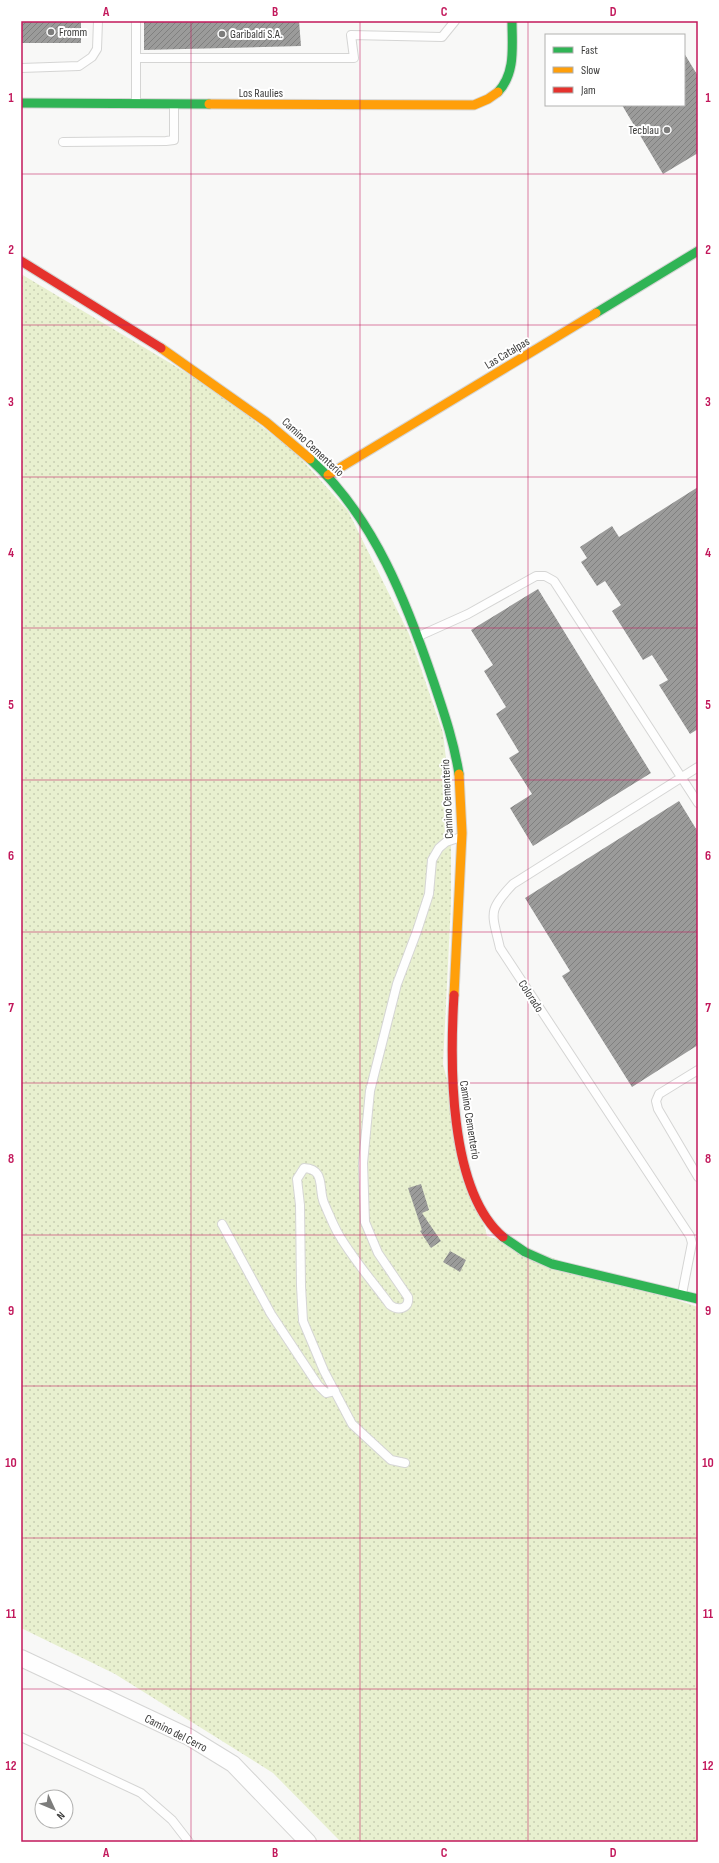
<svg xmlns="http://www.w3.org/2000/svg" width="719" height="1863" viewBox="0 0 719 1863" font-family="'Sofia Sans Condensed',sans-serif">
  <defs>
    <pattern id="grass-dots" width="8" height="8" patternUnits="userSpaceOnUse"><rect width="8" height="8" fill="#e8f0cf"/><path d="M2 2h.1M6 6h.1" fill="none" stroke="#c8cfb2" stroke-width="1.8" stroke-linecap="round"/></pattern>
    <pattern id="building-hatch" width="6" height="6" patternUnits="userSpaceOnUse"><rect width="6" height="6" fill="#9b9b9a"/><path d="M-1 1l2-2M0 6l6-6M5 7l2-2" fill="none" stroke="#80807f"/></pattern>
  </defs>
  <rect width="100%" height="100%" fill="#f8f8f7"/>
  <path fill="url(#grass-dots)" d="M 21,274 L 212,388 L 296,453 L 348,511 L 409,634 L 443,733 L 451,802 L 451,903 L 443,1064 L 487,1236 L 698,1307 L 698,1842 L 341,1842 L 273,1773 L 115,1674 L 21,1628 Z"/>
  <path fill="url(#building-hatch)" d="M 21,21 L 81,21 L 81,43 L 21,43 Z
    M 144,21 L 299,21 L 301,46 L 144,50 Z
    M 684,53 L 698,76 L 698,153 L 663,174 L 622,105 L 684,105 Z
    M 698,487 L 698,729 L 690,734 L 659,685 L 668,680 L 652,655 L 643,660 L 612,611 L 621,605 L 605,581 L 597,586 L 581,562 L 587,558 L 580,547 L 612,526 L 619,537 Z
    M 538,589 L 651,773 L 533,846 L 510,808 L 532,794 L 509,758 L 519,752 L 496,714 L 506,707 L 484,671 L 493,665 L 471,630 Z
    M 679,801 L 698,832 L 698,1045 L 632,1087 L 562,976 L 570,971 L 525,898 Z
    M 421,1184 L 429,1210 L 422,1213 L 441,1241 L 431,1248 L 420,1231 L 422,1230 L 408,1188 Z
    M 450,1251 L 466,1260 L 460,1272 L 443,1262 Z"/>
  <g fill="none" stroke-linecap="round" stroke-linejoin="round">
    <defs>
      <path id="lane" d="M 136,58 L 354,58 L 351,35 L 442,37 L 455,21
        M 21,68 L 79,66 L 92,57 L 97,49 L 98,21
        M 136,103 L 136,21
        M 63,142 L 166,141 L 174,140 L 174,105
        M 419,636 L 468,614 L 536,576 L 545,576 L 554,581 L 698,803
        M 698,1070 L 659,1094 L 656,1101 L 658,1109 L 698,1177
        M 222,1224 L 271,1314 L 318,1385 L 326,1393 L 335,1391
        M 682,1294 L 692,1243 L 690,1236 L 500,948 C 492,913 487,911 513,884 L 698,767
        M 405,1463 L 391,1460 L 352,1424 L 324,1371 L 303,1321 L 301,1286 L 300,1205 L 297,1179 L 304,1168 C 326,1169 318,1189 324,1203 C 329,1214 333,1225 339,1235 C 353,1259 373,1282 390,1305 C 398,1311 410,1309 408,1297 L 378,1253 L 365,1222 L 363,1163 L 370,1091 L 397,984 L 417,931 L 429,894 L 432,860 L 439,848 L 446,842 L 461,837
        M 21,1737 L 141,1793 L 172,1820 L 189,1842"/>
      <path id="street" d="M 21,1658 L 189,1737 L 233,1764 L 308,1842"/>
      <path id="fast" d="M 498,92 C 516,73 512,46 512,21
        M 21,103 L 209,104
        M 596,313 L 698,251
        M 310,459 C 374,517 407,603 434,683 C 444,713 454,742 459,774
        M 503,1237 L 525,1252 L 552,1264 L 698,1299"/>
      <path id="slow" d="M 209,104 L 474,105 L 488,99 L 498,92
        M 161,348 L 266,422 L 310,459
        M 328,475 L 596,313
        M 454,995 L 462,833 L 459,774"/>
      <path id="jam" d="M 21,261 L 161,348
        M 454,995 C 450,1061 448,1190 503,1237"/>
    </defs>
    <use href="#lane" stroke="#d5d5d4" stroke-width="10"/>
    <use href="#street" stroke="#d5d5d4" stroke-width="18"/>
    <use href="#fast" stroke="#d5d5d4" stroke-width="11"/>
    <use href="#slow" stroke="#d5d5d4" stroke-width="11"/>
    <use href="#jam" stroke="#d5d5d4" stroke-width="11"/>
    <use href="#lane" stroke="#fefefe" stroke-width="8"/>
    <use href="#street" stroke="#fefefe" stroke-width="16"/>
    <use href="#fast" stroke="#30b455" stroke-width="9"/>
    <use href="#slow" stroke="#ff9f0a" stroke-width="9"/>
    <use href="#jam" stroke="#e5322d" stroke-width="9"/>
  </g>
  <path fill="none" stroke="#c2185b" stroke-width="1" stroke-opacity="0.55" d="M 191,21 L 191,1842M 360,21 L 360,1842M 528,21 L 528,1842M 21,174 L 698,174M 21,325 L 698,325M 21,477 L 698,477M 21,628 L 698,628M 21,780 L 698,780M 21,932 L 698,932M 21,1083 L 698,1083M 21,1235 L 698,1235M 21,1386 L 698,1386M 21,1538 L 698,1538M 21,1689 L 698,1689"/>
  <g fill="#7d7d7c" stroke="#fff" stroke-width="1.5">
    <circle cx="51" cy="32" r="4"/>
    <circle cx="222" cy="34" r="4"/>
    <circle cx="667" cy="130" r="4"/>
  </g>
  <g text-anchor="middle" stroke-width="4" stroke-linejoin="round" paint-order="stroke">
    <g font-size="12" fill="#3b3b3a" stroke="#fff" text-anchor="start">
      <text x="59" y="36">Fromm</text>
      <text x="230" y="38">Garibaldi S.A.</text>
      <text x="659" y="134" text-anchor="end">Tecblau</text>
    </g>
    <g font-size="12" fill="#3b3b3a" stroke="#fff">
      <text x="261" y="97">Los Raulies</text>
      <text transform="translate(507 353) rotate(-31)" y="4">Las Catalpas</text>
      <text transform="translate(313 447) rotate(43)" y="4">Camino Cementerio</text>
      <text transform="translate(447 799) rotate(-93)" y="4">Camino Cementerio</text>
      <text transform="translate(531 996) rotate(57)" y="4">Colorado</text>
      <text transform="translate(470 1120) rotate(81)" y="4">Camino Cementerio</text>
      <text transform="translate(176 1733) rotate(27)" y="4">Camino del Cerro</text>
    </g>
  </g>
  <rect width="719" height="1863" fill="none" stroke="#ffffff" stroke-width="44"/>
  <rect x="545" y="34" width="140" height="72" fill="#ffffff" stroke="#b1b1b0"/>
  <rect x="553" y="47" width="20" height="6" fill="#30b455" stroke="#b1b1b0"/>
  <text x="581" y="54" font-size="12" fill="#3b3b3a">Fast</text>
  <rect x="553" y="67" width="20" height="6" fill="#ff9f0a" stroke="#b1b1b0"/>
  <text x="581" y="74" font-size="12" fill="#3b3b3a">Slow</text>
  <rect x="553" y="87" width="20" height="6" fill="#e5322d" stroke="#b1b1b0"/>
  <text x="581" y="94" font-size="12" fill="#3b3b3a">Jam</text>
  <g transform="translate(54 1809) rotate(134)"><circle r="19" fill="#ffffff" stroke="#b1b1b0"/>
  <path d="M0-3L7 15L0 10L-7 15Z" fill="#7d7d7c"/>
  <text y="-6" font-size="11" font-weight="bold" text-anchor="middle" fill="#3b3b3a">N</text>
  </g>
  <rect x="22" y="22" width="675" height="1819" fill="none" stroke="#c2185b" stroke-width="1.5"/>
  <g font-size="13" text-anchor="middle" font-weight="bold" fill="#c2185b">
    <text x="106" y="16">A</text>
    <text x="275" y="16">B</text>
    <text x="444" y="16">C</text>
    <text x="613" y="16">D</text>
    <text x="11" y="102">1</text>
    <text x="708" y="102">1</text>
    <text x="11" y="254">2</text>
    <text x="708" y="254">2</text>
    <text x="11" y="406">3</text>
    <text x="708" y="406">3</text>
    <text x="11" y="557">4</text>
    <text x="708" y="557">4</text>
    <text x="11" y="709">5</text>
    <text x="708" y="709">5</text>
    <text x="11" y="860">6</text>
    <text x="708" y="860">6</text>
    <text x="11" y="1012">7</text>
    <text x="708" y="1012">7</text>
    <text x="11" y="1163">8</text>
    <text x="708" y="1163">8</text>
    <text x="11" y="1315">9</text>
    <text x="708" y="1315">9</text>
    <text x="11" y="1467">10</text>
    <text x="708" y="1467">10</text>
    <text x="11" y="1618">11</text>
    <text x="708" y="1618">11</text>
    <text x="11" y="1770">12</text>
    <text x="708" y="1770">12</text>
    <text x="106" y="1857">A</text>
    <text x="275" y="1857">B</text>
    <text x="444" y="1857">C</text>
    <text x="613" y="1857">D</text>
  </g>
</svg>
